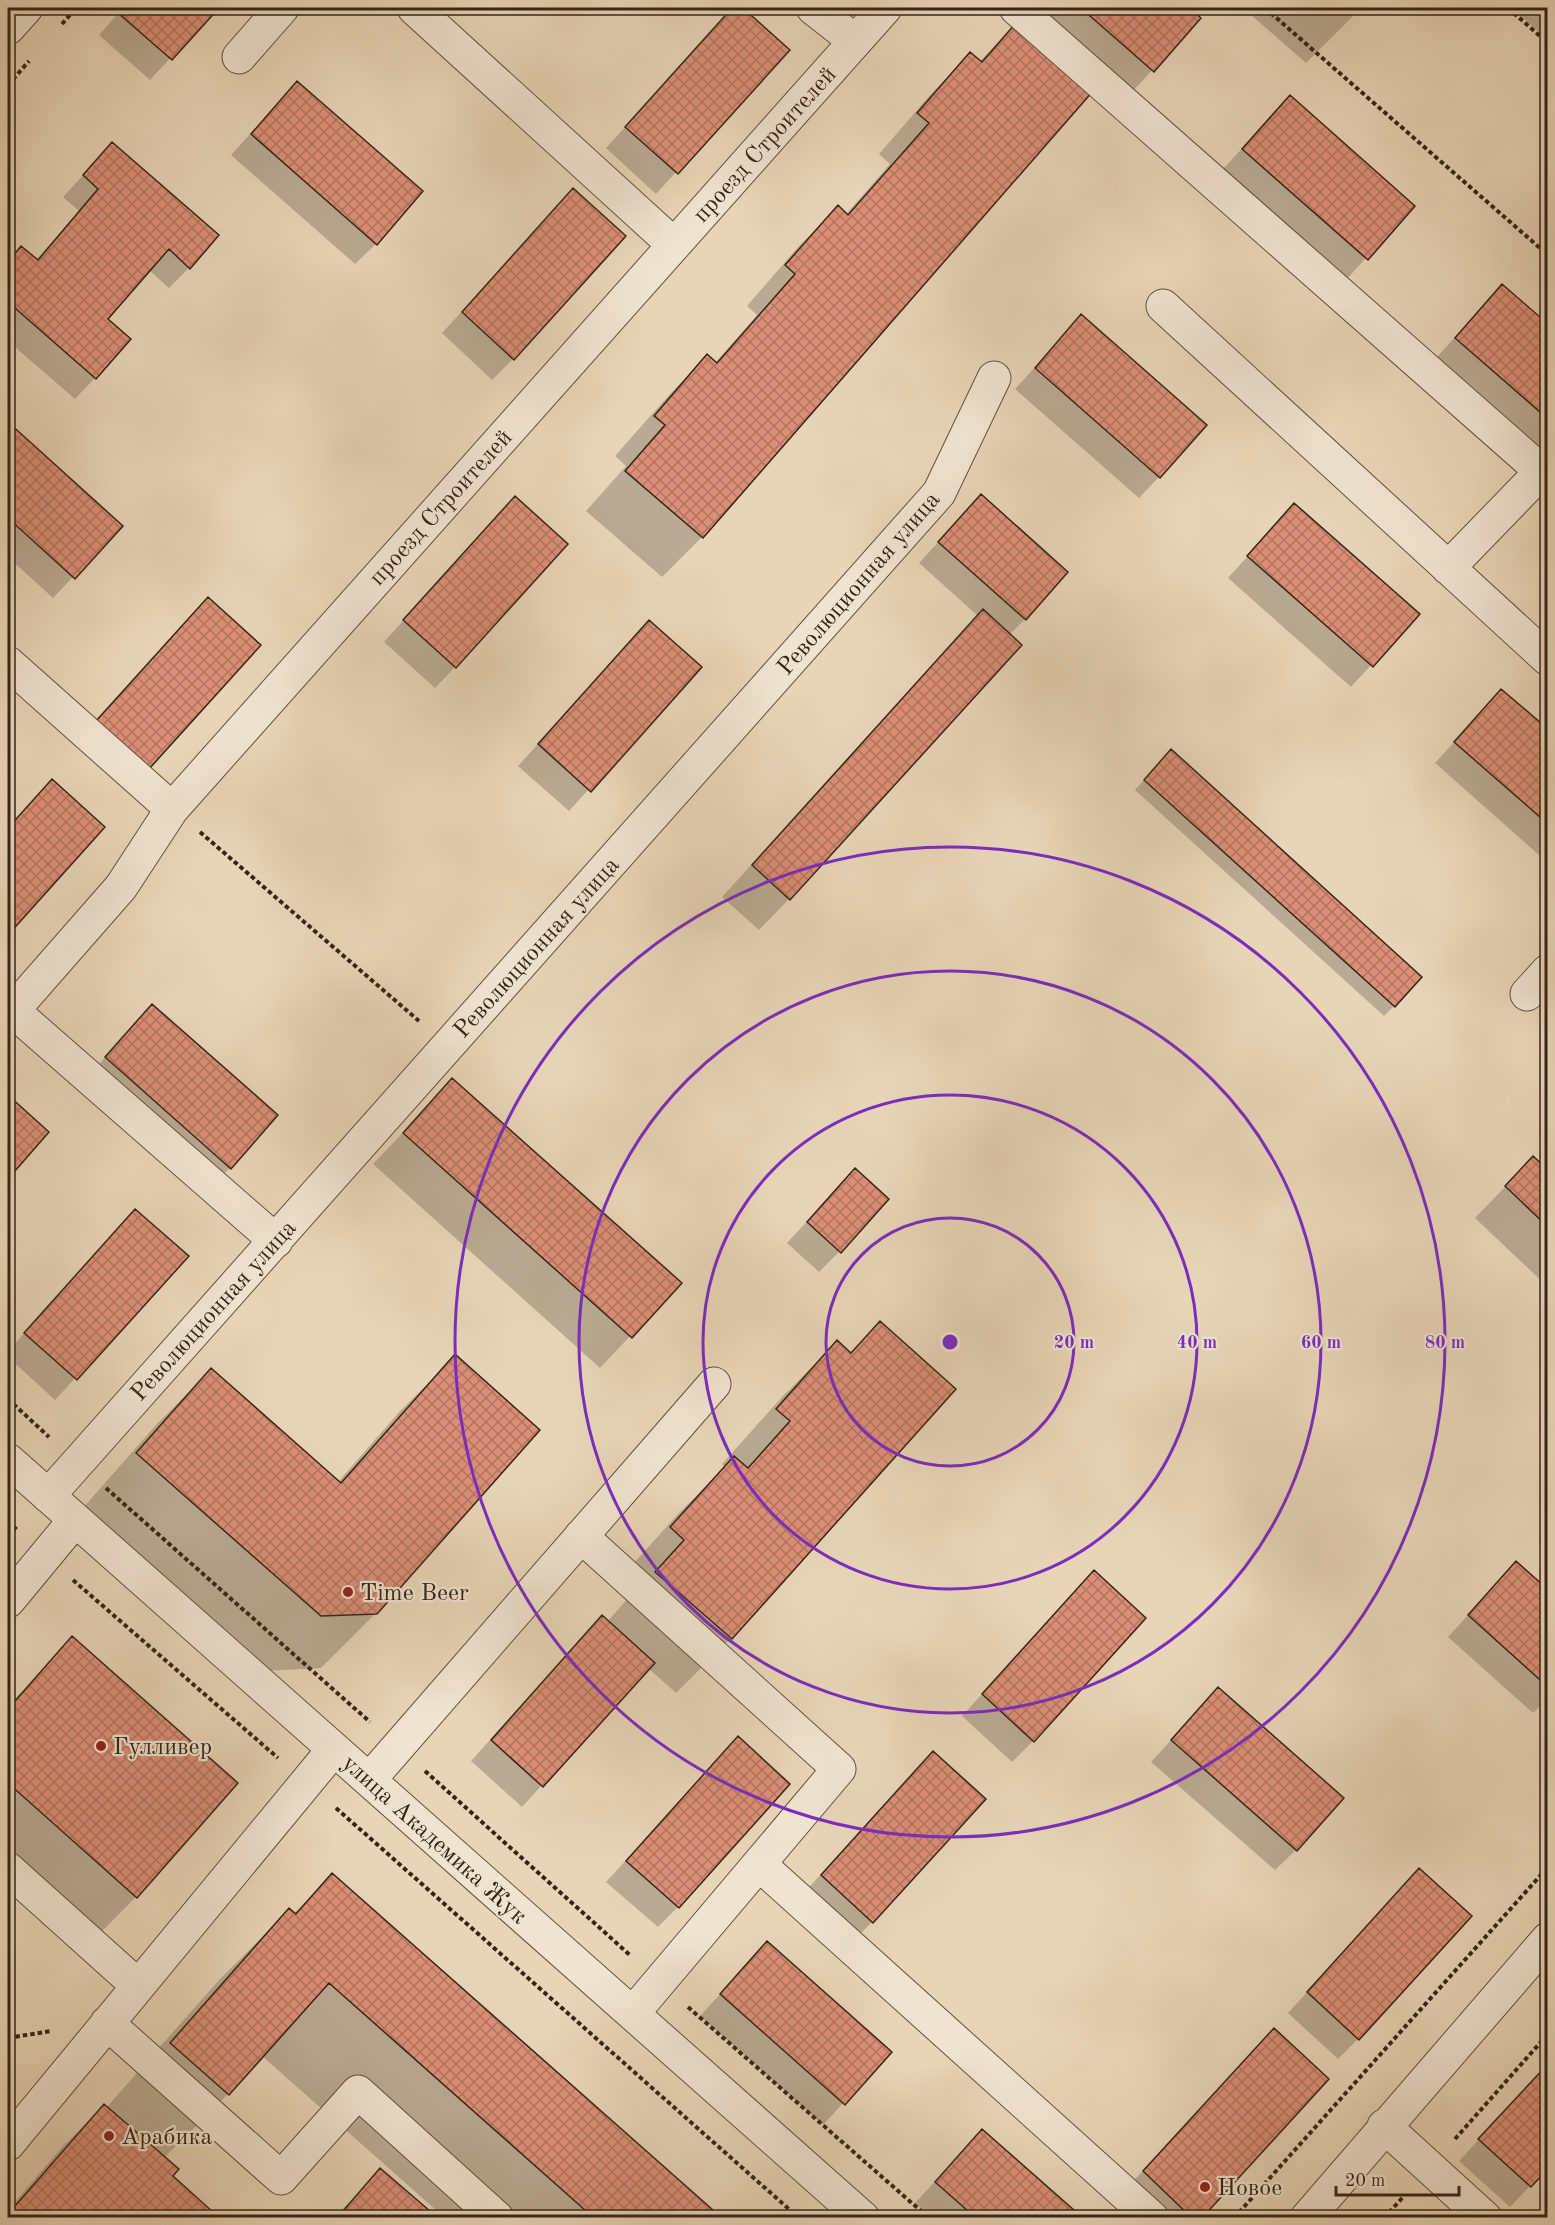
<svg xmlns="http://www.w3.org/2000/svg" width="1555" height="2225" viewBox="0 0 1555 2225" font-family="'Old Standard TT',serif">
  <defs>
    <pattern id="building-cross-hatch" width="8" height="8" patternUnits="userSpaceOnUse" patternTransform="scale(1.5)"><rect width="8" height="8" fill="#dc8f78"/><path d="M0 0l8 8M0 8l8-8" fill="none" stroke="#b37561"/></pattern>
  </defs>
  <rect width="100%" height="100%" fill="#e8d5b8"/>
  <filter id="stains"><feTurbulence type="fractalNoise" baseFrequency=".00333" numOctaves="4"/><feColorMatrix values="0 0 0 0 .2 0 0 0 0 .09 0 0 0 0 .02 0 0 0 .5 -.17"/></filter>
  <radialGradient id="worn" r=".72"><stop offset=".6" stop-color="#630" stop-opacity="0"/><stop offset="1" stop-color="#630" stop-opacity=".3"/></radialGradient>
  <path fill="#0003" d="M 123,8 L 217,8 L 150,80 L 99,35 Z
    M 734,8 L 740,8 L 788,50 L 656,194 L 606,148 Z
    M 1038,8 L 1187,8 L 1199,19 L 1133,91 Z
    M 1243,8 L 1361,8 L 1306,63 Z
    M 1512,8 L 1548,8 L 1548,40 Z
    M 1023,17 L 1098,83 L 702,537 L 662,577 L 586,511 L 626,466 L 615,456 L 668,396 L 707,356 L 715,363 L 757,315 L 747,306 L 798,247 L 838,207 L 846,214 L 890,164 L 879,154 L 931,94 L 970,54 L 979,62 Z
    M 297,83 L 376,244 L 355,264 L 231,155 Z
    M 1290,97 L 1413,206 L 1346,280 L 1222,170 Z
    M 112,144 L 189,268 L 169,288 L 149,270 L 106,320 L 95,378 L 75,399 L 8,341 L 8,262 L 21,248 L 36,260 L 79,211 L 63,197 Z
    M 573,190 L 513,359 L 492,380 L 442,333 Z
    M 1502,286 L 1548,326 L 1548,458 L 1435,359 Z
    M 1082,316 L 1159,477 L 1139,498 L 1015,389 Z
    M 8,424 L 121,526 L 53,598 L 8,557 Z
    M 981,496 L 1025,619 L 1009,635 L 1020,645 L 789,899 L 759,930 L 722,897 L 953,642 L 978,616 L 919,563 Z
    M 1294,505 L 1418,614 L 1351,687 L 1228,578 Z
    M 495,519 L 455,667 L 435,688 L 384,642 Z
    M 649,622 L 700,668 L 569,811 L 518,766 Z
    M 1501,691 L 1548,731 L 1548,863 L 1435,763 Z
    M 1161,761 L 1394,1006 L 1384,1016 L 1135,790 Z
    M 52,781 L 103,827 L 8,933 L 8,828 Z
    M 132,1027 L 230,1168 L 209,1188 L 86,1079 Z
    M 453,1080 L 680,1283 L 600,1368 L 373,1164 Z
    M 8,1097 L 47,1132 L 8,1176 Z
    M 1533,1158 L 1548,1172 L 1548,1287 L 1475,1218 Z
    M 855,1170 L 840,1251 L 819,1272 L 787,1243 Z
    M 135,1211 L 187,1256 L 55,1400 L 8,1357 L 8,1351 Z
    M 880,1323 L 954,1389 L 731,1638 L 676,1693 L 648,1668 L 522,1807 L 471,1761 L 581,1638 L 602,1617 L 607,1622 L 630,1596 L 616,1583 L 679,1513 L 725,1467 L 722,1464 L 782,1397 L 837,1342 L 850,1353 Z
    M 455,1357 L 376,1613 L 321,1668 L 265,1671 L 82,1509 L 156,1425 L 211,1370 L 338,1482 L 400,1411 Z
    M 1516,1563 L 1543,1587 L 1548,1582 L 1548,1698 L 1533,1713 L 1448,1637 Z
    M 1074,1593 L 1033,1741 L 1012,1762 L 962,1716 Z
    M 72,1639 L 136,1897 L 97,1936 L 8,1858 L 8,1706 Z
    M 1218,1689 L 1296,1850 L 1275,1870 L 1151,1762 Z
    M 738,1738 L 678,1907 L 658,1927 L 606,1882 Z
    M 912,1774 L 872,1922 L 851,1943 L 801,1896 Z
    M 1419,1870 L 1358,2039 L 1338,2059 L 1288,2013 Z
    M 332,1875 L 720,2218 L 445,2218 L 262,2056 L 228,2094 L 164,2158 L 170,2177 L 207,2218 L 8,2218 L 8,2210 L 64,2145 L 104,2106 L 106,2108 L 219,1980 L 289,1910 L 293,1914 Z
    M 767,1943 L 890,2052 L 823,2125 L 700,2016 Z
    M 1274,2030 L 1200,2218 L 1129,2218 L 1113,2203 Z
    M 1548,2064 L 1548,2167 L 1510,2207 L 1459,2161 Z
    M 982,2131 L 1080,2218 L 932,2218 L 915,2203 Z
    M 380,2170 L 435,2218 L 334,2218 Z"/>
  <path fill="url(#building-cross-hatch)" stroke="#352414" stroke-width="1.5" d="M 123,8 L 219,8 L 172,60 L 118,13 Z
    M 732,8 L 743,8 L 790,50 L 678,174 L 625,127 Z
    M 1081,8 L 1189,8 L 1201,18 L 1154,72 Z
    M 1023,15 L 1100,83 L 703,538 L 625,471 L 665,425 L 654,416 L 707,354 L 717,363 L 795,274 L 785,265 L 838,205 L 848,215 L 929,123 L 917,113 L 970,52 L 982,62 Z
    M 297,81 L 423,191 L 377,245 L 251,134 Z
    M 1290,95 L 1415,206 L 1368,260 L 1242,149 Z
    M 112,142 L 219,235 L 190,269 L 169,249 L 108,319 L 131,339 L 96,379 L 8,302 L 8,262 L 21,246 L 38,260 L 98,189 L 83,175 Z
    M 573,188 L 626,236 L 514,360 L 462,312 Z
    M 1502,284 L 1548,324 L 1548,419 L 1455,338 Z
    M 1081,314 L 1207,425 L 1160,478 L 1035,368 Z
    M 8,422 L 123,526 L 75,579 L 8,518 Z
    M 981,494 L 1068,572 L 1026,620 L 938,542 Z
    M 515,496 L 568,544 L 456,668 L 403,620 Z
    M 1294,503 L 1420,614 L 1373,667 L 1247,556 Z
    M 208,597 L 261,645 L 149,769 L 96,721 Z
    M 983,609 L 1022,645 L 790,900 L 752,865 Z
    M 649,620 L 702,667 L 591,792 L 538,744 Z
    M 1501,689 L 1548,729 L 1548,824 L 1454,742 Z
    M 1171,749 L 1422,977 L 1395,1007 L 1144,780 Z
    M 52,779 L 105,827 L 8,935 L 8,828 Z
    M 152,1004 L 278,1115 L 231,1169 L 105,1057 Z
    M 452,1078 L 682,1283 L 632,1338 L 403,1133 Z
    M 8,1095 L 49,1132 L 8,1179 Z
    M 1533,1156 L 1548,1170 L 1548,1227 L 1505,1186 Z
    M 855,1168 L 889,1199 L 841,1253 L 807,1222 Z
    M 135,1209 L 189,1256 L 77,1380 L 24,1333 Z
    M 880,1321 L 956,1389 L 732,1639 L 655,1572 L 684,1540 L 670,1527 L 734,1456 L 748,1468 L 790,1421 L 776,1409 L 837,1340 L 851,1353 Z
    M 455,1354 L 540,1430 L 377,1614 L 321,1616 L 136,1453 L 211,1368 L 341,1483 Z
    M 1516,1561 L 1544,1586 L 1548,1583 L 1548,1687 L 1468,1615 Z
    M 1094,1570 L 1146,1618 L 1034,1742 L 982,1694 Z
    M 602,1615 L 655,1663 L 543,1787 L 491,1740 Z
    M 72,1636 L 238,1783 L 137,1898 L 8,1783 L 8,1709 Z
    M 1218,1687 L 1344,1798 L 1297,1851 L 1171,1740 Z
    M 738,1736 L 790,1784 L 679,1908 L 626,1861 Z
    M 933,1751 L 986,1799 L 873,1923 L 821,1875 Z
    M 1419,1868 L 1472,1916 L 1359,2040 L 1307,1992 Z
    M 332,1873 L 722,2218 L 594,2218 L 329,1983 L 229,2095 L 170,2043 L 289,1908 L 296,1914 Z
    M 767,1941 L 892,2052 L 845,2105 L 720,1994 Z
    M 1274,2028 L 1329,2079 L 1202,2218 L 1192,2218 L 1143,2171 Z
    M 1548,2064 L 1548,2169 L 1531,2187 L 1478,2139 Z
    M 104,2104 L 179,2169 L 173,2176 L 213,2212 L 209,2218 L 8,2218 L 8,2214 Z
    M 982,2129 L 1083,2218 L 976,2218 L 935,2182 Z
    M 380,2168 L 438,2218 L 337,2218 Z"/>
  <g fill="none" stroke-linecap="round" stroke-linejoin="round">
    <defs>
      <path id="minor" d="M 414,8 L 674,245
        M 813,8 L 855,41
        M 1016,8 L 1548,477
        M 8,28 L 26,8
        M 239,57 L 282,8
        M 1163,306 L 1548,659
        M 1448,568 L 1541,472
        M 8,663 L 172,809
        M 1527,994 L 1548,971
        M 12,1010 L 276,1241
        M 8,1016 L 121,887 L 172,809 L 885,8
        M 8,1460 L 863,2218
        M 48,1496 L 939,493 L 994,378
        M 581,1536 L 839,1769 L 633,2013
        M 8,1601 L 75,1520
        M 369,1780 L 714,1384
        M 759,1864 L 1152,2218
        M 8,1869 L 137,1985
        M 107,2023 L 281,2178 L 358,2092 L 497,2218
        M 1384,2126 L 1485,2218
        M 8,2144 L 334,1749
        M 1307,2218 L 1548,1939"/>
    </defs>
    <use href="#minor" stroke="#62503d" stroke-width="35"/>
    <path stroke="#352414" stroke-width="4" stroke-dasharray="4.5 3" stroke-linecap="butt" d="M 1265,8 L 1548,255
      M 1508,8 L 1548,43
      M 62,24 L 76,8
      M 8,85 L 29,61
      M 200,832 L 419,1021
      M 8,1399 L 49,1437
      M 106,1488 L 370,1722
      M 8,1521 L 18,1531
      M 73,1580 L 278,1758
      M 425,1771 L 631,1956
      M 336,1808 L 799,2218
      M 688,2007 L 929,2218
      M 8,2038 L 51,2031
      M 1455,2139 L 1548,2034
      M 1234,2218 L 1548,1867
      M 1384,2218 L 1404,2196"/>
    <use href="#minor" stroke="#f0e4d1" stroke-width="33"/>
  </g>
  <g fill="none" stroke="#7b2cbf" stroke-width="3">
    <circle cx="950" cy="1342" r="124"/>
    <circle cx="950" cy="1342" r="247"/>
    <circle cx="950" cy="1342" r="371"/>
    <circle cx="950" cy="1342" r="495"/>
  </g>
  <g fill="#8f2418" stroke="#f0e4d1" stroke-width="2">
    <circle cx="348" cy="1592" r="6"/>
    <circle cx="101" cy="1746" r="6"/>
    <circle cx="109" cy="2136" r="6"/>
    <circle cx="1205" cy="2187" r="6"/>
  </g>
  <g text-anchor="middle" stroke-width="4.5" stroke-linejoin="round" paint-order="stroke">
    <g font-size="24" fill="#352414" stroke="#f0e4d1">
      <text transform="translate(764 144) rotate(-48)" y="8">проезд Строителей</text>
      <text transform="translate(440 507) rotate(-48)" y="8">проезд Строителей</text>
      <text transform="translate(858 583) rotate(-49)" y="8">Революционная улица</text>
      <text transform="translate(536 947) rotate(-48)" y="8">Революционная улица</text>
      <text transform="translate(213 1310) rotate(-48)" y="8">Революционная улица</text>
      <text transform="translate(435 1839) rotate(42)" y="8">улица Академика Жук</text>
    </g>
    <g font-size="24" fill="#352414" stroke="#f0e4d1" text-anchor="start">
      <text x="360" y="1600">Time Beer</text>
      <text x="113" y="1754">Гулливер</text>
      <text x="121" y="2144">Арабика</text>
      <text x="1217" y="2195">Новое</text>
    </g>
  </g>
  <circle cx="950" cy="1342" r="9" fill="#7b2cbf" stroke="#f0e4d1" stroke-width="3"/>
  <g font-size="18" text-anchor="middle" font-weight="bold" fill="#7b2cbf" stroke="#f0e4d1" stroke-width="4.5" stroke-linejoin="round" paint-order="stroke">
    <text x="1074" y="1348">20 m</text>
    <text x="1197" y="1348">40 m</text>
    <text x="1321" y="1348">60 m</text>
    <text x="1445" y="1348">80 m</text>
  </g>
  <rect width="1555" height="2225" fill="none" stroke="#e8d5b8" stroke-width="30"/>
  <rect x="9" y="9" width="1537" height="2207" fill="none" stroke="#352414" stroke-width="3"/>
  <rect x="15" y="15" width="1525" height="2195" fill="none" stroke="#352414" stroke-width="1.5"/>
  <path d="M1336 2186v9h123v-9" fill="none" stroke="#352414" stroke-width="3"/>
  <text x="1345" y="2186" font-size="18" fill="#352414" stroke="#f0e4d1" stroke-width="4.5" paint-order="stroke">20 m</text>
  <rect width="100%" height="100%" filter="url(#stains)"/>
  <rect width="100%" height="100%" fill="url(#worn)"/>
</svg>
